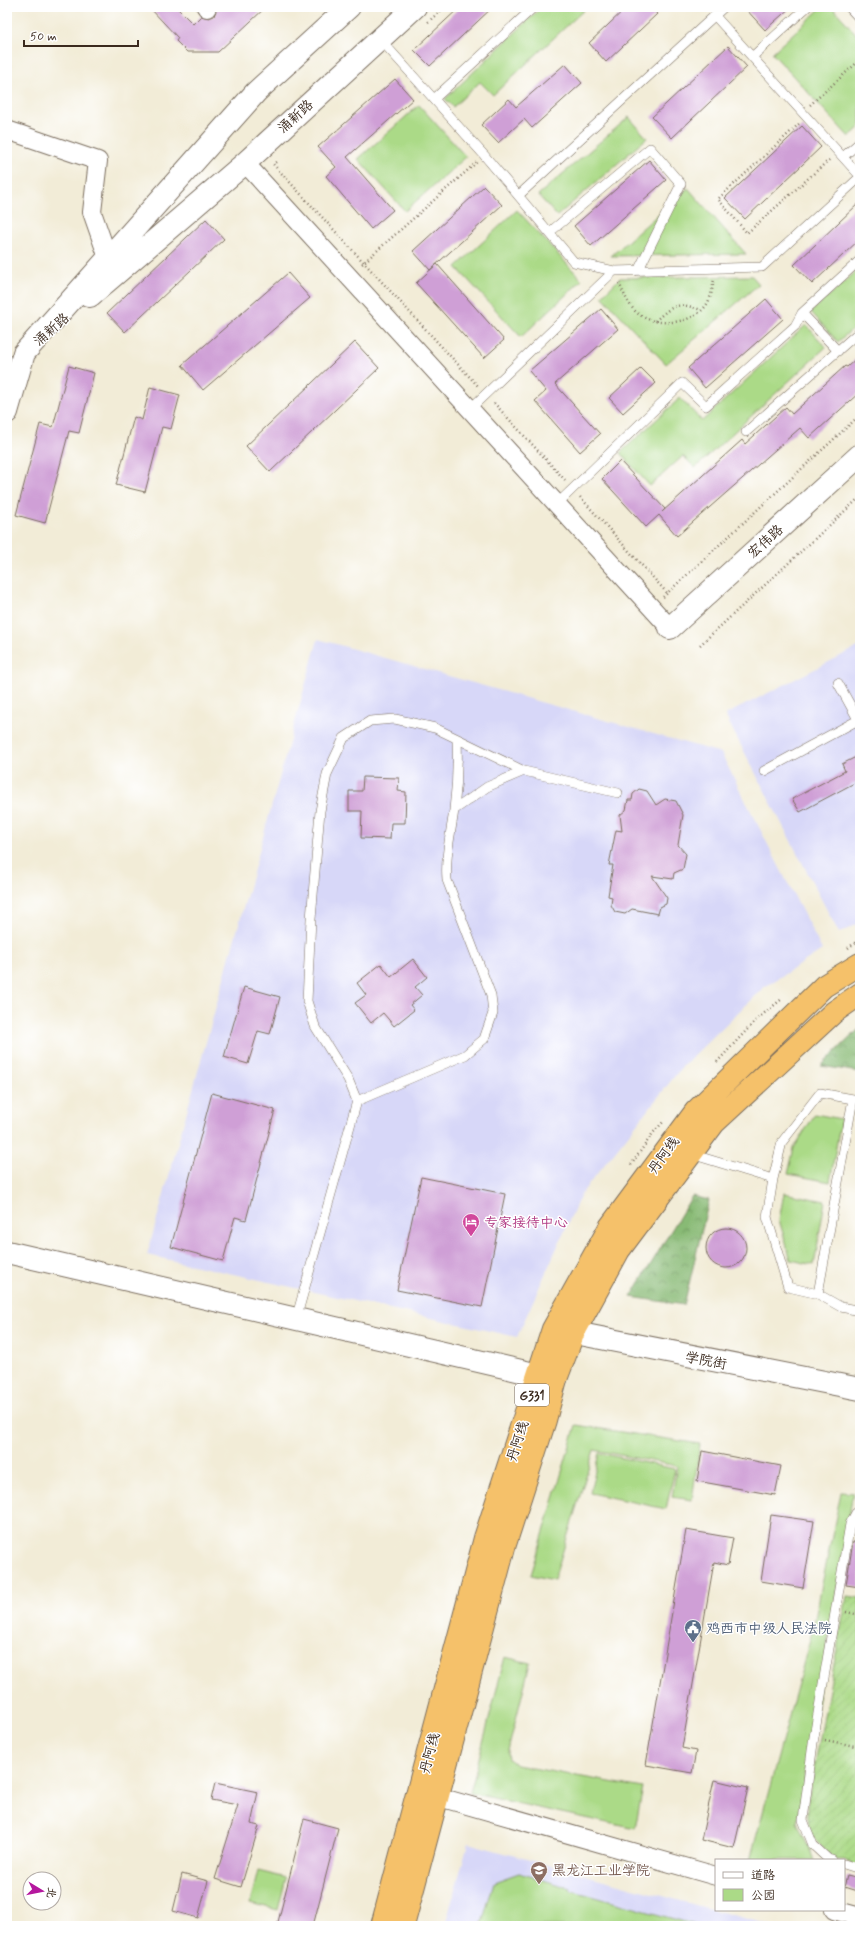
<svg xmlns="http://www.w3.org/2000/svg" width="867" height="1933" viewBox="0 0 867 1933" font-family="Mynerve,'LXGW WenKai TC',sans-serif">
  <defs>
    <pattern id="forest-crowns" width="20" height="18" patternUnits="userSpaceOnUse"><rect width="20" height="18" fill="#88ba74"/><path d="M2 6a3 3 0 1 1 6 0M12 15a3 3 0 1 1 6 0" fill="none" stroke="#70975f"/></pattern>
    <pattern id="garden-furrows" width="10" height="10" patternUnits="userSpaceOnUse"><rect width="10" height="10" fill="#abda87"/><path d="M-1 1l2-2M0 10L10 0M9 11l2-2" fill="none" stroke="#94bb74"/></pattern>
  </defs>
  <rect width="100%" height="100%" fill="#fff"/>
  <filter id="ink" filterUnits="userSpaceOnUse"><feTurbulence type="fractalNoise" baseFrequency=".025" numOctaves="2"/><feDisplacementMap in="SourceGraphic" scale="8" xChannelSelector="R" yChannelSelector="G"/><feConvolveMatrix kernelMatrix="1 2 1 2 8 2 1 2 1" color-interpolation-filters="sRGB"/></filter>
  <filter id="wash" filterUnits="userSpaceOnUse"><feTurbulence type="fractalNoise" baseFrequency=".012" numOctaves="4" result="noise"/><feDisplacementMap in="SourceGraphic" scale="16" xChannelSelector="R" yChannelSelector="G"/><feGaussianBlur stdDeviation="0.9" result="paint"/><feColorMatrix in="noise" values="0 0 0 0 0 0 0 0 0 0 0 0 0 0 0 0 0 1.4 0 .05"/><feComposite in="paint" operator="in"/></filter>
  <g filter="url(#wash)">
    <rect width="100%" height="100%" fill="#f2ecd7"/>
    <path fill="#d7d7f8" d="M 318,639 L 721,753 L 822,950 L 763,988 L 682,1067 L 581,1194 L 517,1337 L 147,1255 Z
      M 860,646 L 860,923 L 839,933 L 725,715 Z
      M 468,1843 L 773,1926 L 445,1926 Z"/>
    <path fill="#abda87" stroke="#738252" d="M 542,7 L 587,7 L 493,95 L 480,82 L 453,107 L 445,99 Z
      M 822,7 L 832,7 L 860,38 L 860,127 L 849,137 L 772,53 Z
      M 419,105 L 466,157 L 405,211 L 358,159 Z
      M 629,117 L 647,138 L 557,216 L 538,195 Z
      M 688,188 L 746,254 L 611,256 Z
      M 517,210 L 582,280 L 521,337 L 456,267 Z
      M 860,268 L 860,322 L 838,342 L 811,312 Z
      M 752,276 L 759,284 L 666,364 L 602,296 L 620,278 Z
      M 806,325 L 826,347 L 695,468 L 683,456 L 650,486 L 620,453 L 680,398 L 702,421 Z
      M 815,1114 L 841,1119 L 830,1182 L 788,1174 L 794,1148 Z
      M 784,1193 L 825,1201 L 814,1265 L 791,1260 L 779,1220 Z
      M 576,1425 L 700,1444 L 692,1500 L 672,1497 L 677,1466 L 594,1450 L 554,1580 L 531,1575 Z
      M 599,1453 L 675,1469 L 666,1509 L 590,1493 Z
      M 841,1492 L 853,1493 L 797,1822 L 814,1860 L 750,1860 L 813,1628 Z
      M 505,1657 L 530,1663 L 508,1751 L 509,1759 L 516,1765 L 643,1788 L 635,1829 L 470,1793 Z
      M 258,1871 L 286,1878 L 278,1910 L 250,1903 Z
      M 519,1873 L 571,1888 L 570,1890 L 699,1926 L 481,1926 L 494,1882 Z"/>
    <path fill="url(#forest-crowns)" stroke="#627249" d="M 860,1028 L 860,1072 L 821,1066 Z
      M 692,1196 L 709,1200 L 684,1305 L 631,1297 Z"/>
    <path fill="url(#garden-furrows)" stroke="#738252" d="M 847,1596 L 860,1598 L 860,1867 L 844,1860 L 836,1860 C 808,1836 806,1831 809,1795 Z"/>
    <g id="blocks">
      <path fill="#cf9fd6" d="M 149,7 L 176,7 L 193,24 L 201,16 L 209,18 L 214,16 L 217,7 L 266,7 L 218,52 L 187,52 L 176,41 L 178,38 Z
        M 460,7 L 493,7 L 430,66 L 414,50 Z
        M 627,7 L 651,7 L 657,14 L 606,62 L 589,43 Z
        M 744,7 L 791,7 L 765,30 Z
        M 728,46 L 747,67 L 672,138 L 652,117 Z
        M 565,64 L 582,83 L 532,128 L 524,119 L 498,143 L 481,125 L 509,99 L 516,107 Z
        M 395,79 L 413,99 L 347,157 L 393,210 L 371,229 L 326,176 L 336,167 L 318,147 Z
        M 802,126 L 821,147 L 745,219 L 725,198 Z
        M 649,160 L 666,180 L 591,246 L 574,226 Z
        M 484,186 L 502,205 L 430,270 L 413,251 Z
        M 860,202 L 860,239 L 812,284 L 794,265 Z
        M 206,219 L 224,239 L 125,332 L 107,313 Z
        M 437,264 L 504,340 L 484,358 L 416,283 Z
        M 288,273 L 310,298 L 203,390 L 182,365 Z
        M 766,299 L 783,319 L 705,388 L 688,368 Z
        M 601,309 L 618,329 L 555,384 L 600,434 L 580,452 L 535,401 L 546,391 L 529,371 Z
        M 355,342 L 379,368 L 270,472 L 246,446 Z
        M 860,355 L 860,392 L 809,438 L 800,428 L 677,536 L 659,515 L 646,527 L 602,479 L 620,461 L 665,509 L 662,512 L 742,440 L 745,444 L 786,407 L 792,414 L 845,366 L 847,367 Z
        M 69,366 L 94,373 L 79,433 L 69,431 L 45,523 L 16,515 L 40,424 L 53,427 Z
        M 641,368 L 656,383 L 623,413 L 609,398 Z
        M 150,387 L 180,395 L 171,429 L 162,427 L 145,492 L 116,485 L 134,417 L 142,420 Z
        M 860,755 L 860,780 L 800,812 L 792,799 L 845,771 L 842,764 Z
        M 363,777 L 399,778 L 398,791 L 406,792 L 405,823 L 391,823 L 390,839 L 361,838 L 362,811 L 349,811 L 349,791 L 362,791 Z
        M 639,789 L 647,791 L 656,805 L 665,799 L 676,801 L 683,815 L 678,845 L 686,854 L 683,869 L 674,873 L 673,879 L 652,876 L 667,898 L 666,904 L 660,907 L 658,914 L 632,909 L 625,914 L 615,912 L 611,905 L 612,897 L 608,896 L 613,865 L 609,865 L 616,830 L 622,831 L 620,815 L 626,810 L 628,800 L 632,800 L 633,794 Z
        M 413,959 L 427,977 L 415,987 L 422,995 L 410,1005 L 414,1010 L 394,1026 L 383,1013 L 371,1023 L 355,1003 L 366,995 L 357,983 L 381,964 L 391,977 Z
        M 244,987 L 280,997 L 270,1034 L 258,1031 L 248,1064 L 224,1057 Z
        M 212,1093 L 275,1110 L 246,1220 L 235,1217 L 223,1261 L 171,1247 Z
        M 421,1177 L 505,1194 L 482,1307 L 397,1290 Z
        M706 1248a20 20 0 1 1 40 0a20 20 0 1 1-40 0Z
        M 702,1451 L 781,1466 L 775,1495 L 697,1481 Z
        M 771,1515 L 814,1521 L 803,1588 L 761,1581 Z
        M 686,1530 L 733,1538 L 728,1565 L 714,1562 L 682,1748 L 696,1751 L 692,1773 L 646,1765 Z
        M 853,1542 L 860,1542 L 860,1587 L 846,1585 Z
        M 714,1780 L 748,1788 L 734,1848 L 701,1840 Z
        M 215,1783 L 258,1792 L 251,1824 L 259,1826 L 241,1887 L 215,1879 L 238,1805 L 211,1800 Z
        M 304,1819 L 338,1828 L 313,1926 L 277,1926 Z
        M 182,1874 L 208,1881 L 198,1918 L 173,1911 Z
        M 847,1876 L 860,1879 L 860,1892 L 844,1887 Z"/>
    </g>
  </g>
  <g filter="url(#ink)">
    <use href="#blocks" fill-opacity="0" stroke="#7b6e5f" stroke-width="1"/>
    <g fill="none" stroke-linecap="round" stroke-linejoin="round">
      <defs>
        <path id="service" d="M 849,7 L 860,19
          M 715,16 L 860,176
          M 380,39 L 484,155 L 574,262 L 614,271 L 762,267 L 860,177
          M 752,57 L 807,7
          M 434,99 L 534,7
          M 843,157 L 860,142
          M 519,195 L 724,7
          M 550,232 L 650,148 L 681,184 L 638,271
          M 802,313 L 838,351
          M 470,409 L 614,271
          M 746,432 L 860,331
          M 557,504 L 682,383 L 706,406 L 795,326 L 802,313 L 860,260
          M 838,683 L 860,723
          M 764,771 L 858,720
          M 454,810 L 487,787 L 524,771
          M 820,1093 L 853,1099 L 818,1294 L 788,1287 L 767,1217 L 773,1179 L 782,1142 Z
          M 357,1101 L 465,1055 L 484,1039 L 493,1013 L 491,995 L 447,880 C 445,856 451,833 454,810 C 457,786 458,763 457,739
          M 691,1154 L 773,1179
          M 818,1294 L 841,1307 L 860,1311
          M 296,1319 L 357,1101 L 348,1079 L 315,1026 L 307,1001 L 311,919 L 320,811 L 327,774 L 344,738 L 370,721 L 395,719 L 435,728 L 524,771 L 618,793
          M 832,1860 L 828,1859 L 813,1845 L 803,1820 L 813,1743 L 850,1524 L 856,1513 L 860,1511
          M 844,1864 L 860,1869"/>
        <path id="minor" d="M 206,7 L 207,8
          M 7,130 L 98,161 L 92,212 L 108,258
          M 245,163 L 670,628
          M 425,1793 L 716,1876
          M 834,1910 L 860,1917"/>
        <path id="tertiary" d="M 90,296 L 245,163 L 415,7
          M 7,412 L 24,353 L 256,92 L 349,7
          M 670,628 L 860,455
          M 7,1252 L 556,1379
          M 555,1329 L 860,1389"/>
        <path id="trunk" d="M 382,1926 L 485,1538 L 553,1329 L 610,1227 L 696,1111 L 824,986 L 860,964
          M 403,1926 L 505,1544 L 545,1420 L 556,1379 L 573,1334 L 619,1250 L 714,1123 L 834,1012 L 860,994"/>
      </defs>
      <use href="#service" stroke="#7b6e5f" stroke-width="10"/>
      <use href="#minor" stroke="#7b6e5f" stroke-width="20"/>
      <use href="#tertiary" stroke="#7b6e5f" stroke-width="24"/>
      <use href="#trunk" stroke="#7b6e5f" stroke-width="24"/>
      <path stroke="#7b6e5f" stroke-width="2.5" stroke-dasharray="1 3" stroke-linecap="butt" d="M 428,22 L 445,7
        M 810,105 L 860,60
        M 799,124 L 718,199 L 747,233 L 830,159
        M 276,162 L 273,164 L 478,386
        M 362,264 L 477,162
        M 619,283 C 624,294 628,304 636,312 C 652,327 687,325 702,310 C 711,302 712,290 714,279
        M 655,321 C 674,304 678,302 701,310
        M 494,403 L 565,480
        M 580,497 L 667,593
        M 663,597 L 860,415
        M 700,645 L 860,497
        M 848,948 L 860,939
        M 717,1062 L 757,1019 L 782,999
        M 631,1165 L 653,1133 L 664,1121
        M 846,1612 L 860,1615
        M 825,1740 L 860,1747"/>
      <use href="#service" stroke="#fff" stroke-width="9"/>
      <use href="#minor" stroke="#fff" stroke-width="18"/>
      <use href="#tertiary" stroke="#fff" stroke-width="22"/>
      <use href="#trunk" stroke="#f5c16b" stroke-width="22"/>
    </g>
  </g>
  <defs>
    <symbol id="hotel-pin" viewBox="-11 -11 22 30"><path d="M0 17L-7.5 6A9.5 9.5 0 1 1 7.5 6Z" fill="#d1479c" stroke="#fff"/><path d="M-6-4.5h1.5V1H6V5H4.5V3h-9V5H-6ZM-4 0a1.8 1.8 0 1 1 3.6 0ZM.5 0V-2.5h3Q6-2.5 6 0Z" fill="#fff"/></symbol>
    <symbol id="civic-pin" viewBox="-11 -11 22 30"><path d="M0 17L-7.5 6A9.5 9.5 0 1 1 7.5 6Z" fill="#5c6f8a" stroke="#fff"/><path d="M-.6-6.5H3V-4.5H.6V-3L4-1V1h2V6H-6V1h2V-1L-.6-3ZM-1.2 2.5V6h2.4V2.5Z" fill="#fff"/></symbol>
    <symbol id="university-pin" viewBox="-11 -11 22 30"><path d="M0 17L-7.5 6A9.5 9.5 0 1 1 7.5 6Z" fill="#8d6e63" stroke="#fff"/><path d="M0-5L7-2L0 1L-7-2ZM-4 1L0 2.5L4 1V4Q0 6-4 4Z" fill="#fff"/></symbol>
  </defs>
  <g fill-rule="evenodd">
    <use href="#hotel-pin" x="461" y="1212" width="20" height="27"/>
    <use href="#civic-pin" x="683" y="1618" width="20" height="27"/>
    <use href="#university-pin" x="529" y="1860" width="20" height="27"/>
  </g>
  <g text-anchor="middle" stroke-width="3" stroke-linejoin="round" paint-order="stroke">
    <rect fill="#fff" stroke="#766a62" stroke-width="1" x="515" y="1384" width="34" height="22" rx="3"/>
    <g font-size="13" font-weight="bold" fill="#3b2a1e">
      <text x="532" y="1400">G331</text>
    </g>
    <g font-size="14" fill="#3b2a1e" stroke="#fff">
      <text transform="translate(295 116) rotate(-42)" y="5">涌新路</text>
      <text transform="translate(51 329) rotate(-41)" y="5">涌新路</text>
      <text transform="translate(765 541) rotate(-42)" y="5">宏伟路</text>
      <text transform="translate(663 1155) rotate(-54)" y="5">丹阿线</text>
      <text transform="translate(706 1360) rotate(11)" y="5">学院街</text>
      <text transform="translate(517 1441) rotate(-72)" y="5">丹阿线</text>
      <text transform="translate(429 1753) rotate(-75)" y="5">丹阿线</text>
    </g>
    <g font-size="14" fill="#b23c85" stroke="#fff" text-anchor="start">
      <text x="484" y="1227">专家接待中心</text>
    </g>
    <g font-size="14" fill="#4e5e75" stroke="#fff" text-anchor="start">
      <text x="706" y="1633">鸡西市中级人民法院</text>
    </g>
    <g font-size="14" fill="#785e54" stroke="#fff" text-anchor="start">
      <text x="552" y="1875">黑龙江工业学院</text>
    </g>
  </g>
  <rect width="867" height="1933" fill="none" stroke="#fff" stroke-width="24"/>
  <rect x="715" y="1859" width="130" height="52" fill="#ffffff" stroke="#b1aaa5"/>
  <rect x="723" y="1872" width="20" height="6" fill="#ffffff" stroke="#b1aaa5"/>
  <text x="751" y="1879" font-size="12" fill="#3b2a1e">道路</text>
  <rect x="723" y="1889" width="20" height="12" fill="#abda87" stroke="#b1aaa5"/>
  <text x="751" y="1899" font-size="12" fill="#3b2a1e">公园</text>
  <g transform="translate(42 1891) rotate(100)"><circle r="19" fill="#ffffff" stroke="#b1aaa5"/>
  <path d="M0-3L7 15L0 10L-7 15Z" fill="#b5179e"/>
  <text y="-6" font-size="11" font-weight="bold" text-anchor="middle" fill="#3b2a1e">北</text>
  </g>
  <path d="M24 40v6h114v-6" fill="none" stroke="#3b2a1e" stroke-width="2"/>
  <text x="30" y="40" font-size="12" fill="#3b2a1e" stroke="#ffffff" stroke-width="3" paint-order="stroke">50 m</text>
</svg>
